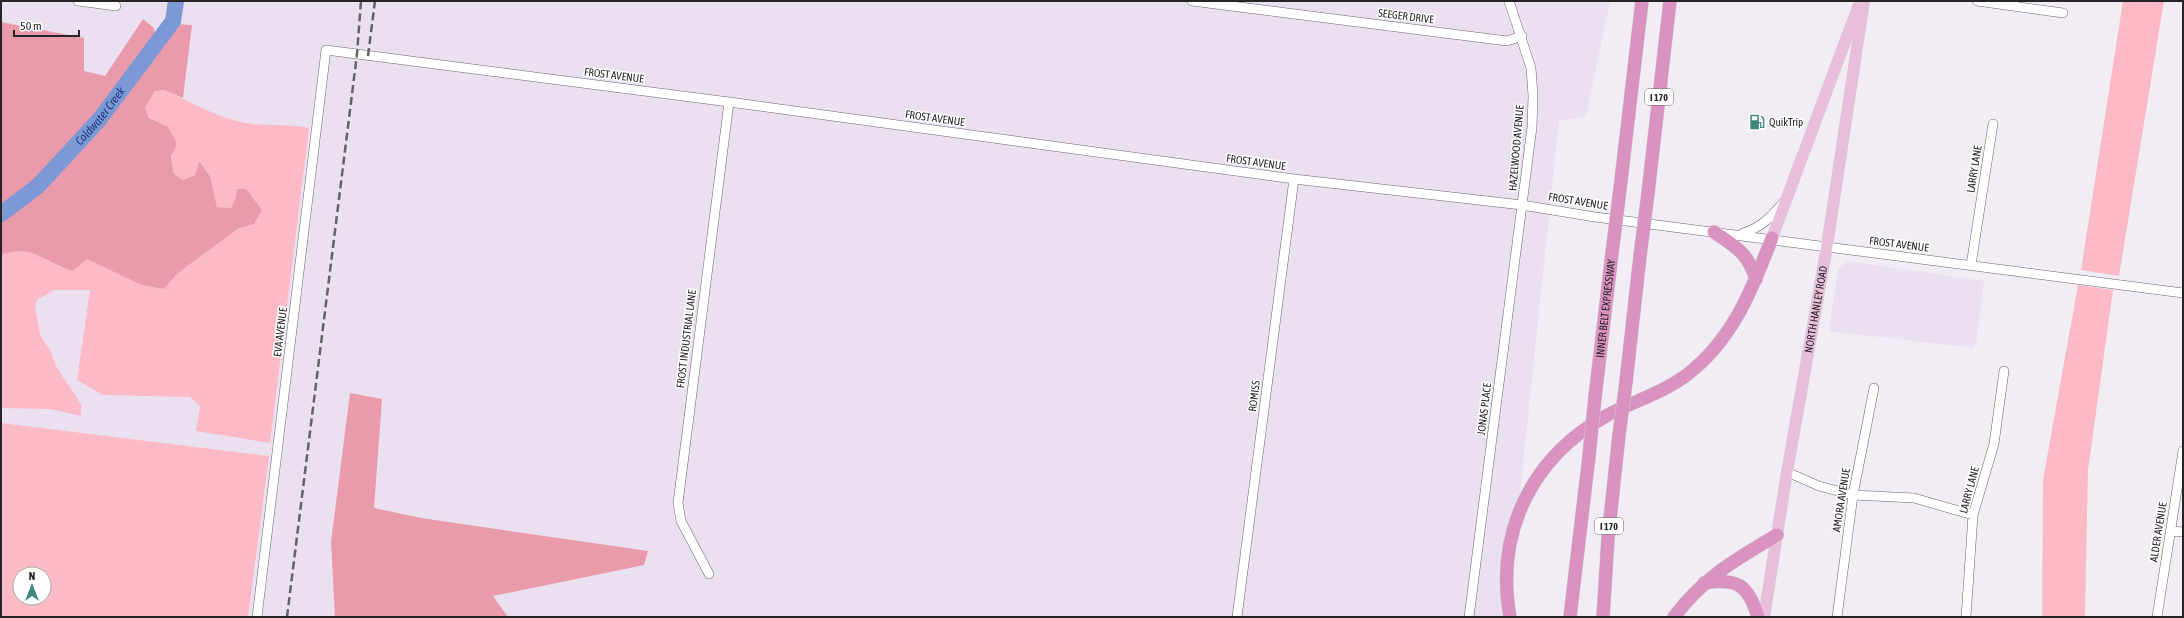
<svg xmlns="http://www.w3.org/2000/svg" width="2184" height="618" viewBox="0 0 2184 618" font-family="'Asap Condensed',sans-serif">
  <rect width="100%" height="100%" fill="#f2ecf5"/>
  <path fill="#ebe0f0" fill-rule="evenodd" d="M 1,1 L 1610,1 L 1586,116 L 1559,121 L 1507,617 L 1,617 ZM 20,574 L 44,574 L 44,598 L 20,598 Z
    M 1848,261 L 1984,281 L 1976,344 L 1973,348 L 1829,331 L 1838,269 Z"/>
  <path fill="#fcbac6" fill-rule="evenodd" d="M 2123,1 L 2164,1 L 2119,276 L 2081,270 Z
    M 164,90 C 189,101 214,116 241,122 C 263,127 287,123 309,128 L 270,443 L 196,431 L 200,406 L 190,397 L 103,395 L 77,380 L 90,290 L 54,290 L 37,300 L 35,307 L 40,335 L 50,350 L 57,368 L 81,404 L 81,416 L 50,409 L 1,408 L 1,254 L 17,249 L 49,258 L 59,267 L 87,259 L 141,285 L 164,289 L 178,273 L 239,228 L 254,224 L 246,189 L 237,189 L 235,200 L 231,208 L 217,207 L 210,176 L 199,161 L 195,175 L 183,180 L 174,174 L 168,127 L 149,118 L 145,108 L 155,91 Z
    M 2078,285 L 2113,290 L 2088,470 L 2085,617 L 2042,617 L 2043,480 Z
    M 1,423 L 269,456 L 248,617 L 1,617 ZM 20,574 L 44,574 L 44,598 L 20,598 Z"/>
  <path fill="#ea9bab" d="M 143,19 L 154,28 L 155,35 L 103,110 L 35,184 L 1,209 L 1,22 L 84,38 L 84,71 L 105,76 Z
    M 177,24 L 192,25 L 183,98 L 164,90 L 155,91 L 145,108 L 149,118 L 168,127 L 177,144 L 171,156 L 174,174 L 183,180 L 195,175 L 199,161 L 210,176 L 217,207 L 231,208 L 235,200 L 237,189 L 246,189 L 262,210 L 254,224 L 239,228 L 178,273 L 164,289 L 141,285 L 87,259 L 73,271 C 46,264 32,242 1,255 L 1,221 L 42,191 L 101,130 Z
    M 350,393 L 382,399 L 374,508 L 421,518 L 648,551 L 644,565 L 493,596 L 508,617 L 335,617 L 331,542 Z"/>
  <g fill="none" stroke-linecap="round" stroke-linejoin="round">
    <path stroke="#7c99d5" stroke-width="16" id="s1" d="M 1,214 L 38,186 L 99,120 L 173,21 L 176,1"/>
    <defs>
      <path id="minor" d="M 78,1 L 116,6
        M 1192,1 L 1507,41 L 1522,36
        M 1977,1 L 2063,13
        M 1743,233 C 1761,228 1772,216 1784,202
        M 1971,265 L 1993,124
        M 1787,472 L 1819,486 L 1853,495 L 1914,498 L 1973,515
        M 2171,531 L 2183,532
        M 709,574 L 681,521 L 678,503 L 729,102
        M 257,617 L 326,50 L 729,102 L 1294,179 L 1522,205 L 1595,217 L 2183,293
        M 1237,617 L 1294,179
        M 1469,617 L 1532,127 L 1533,96 L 1531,68 L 1509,1
        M 1837,617 L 1853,495 L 1874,388
        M 1966,617 L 1973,515 L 1994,444 L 2004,371
        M 2157,617 L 2183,451"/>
      <g id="major">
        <path d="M 1772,238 L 1858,7"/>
        <path id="s2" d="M 1764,617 L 1787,472 L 1827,246 L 1864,1"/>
      </g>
      <g id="highway">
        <path d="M 1620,189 L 1642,1"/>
        <path d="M 1648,193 L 1670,1"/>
        <path d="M 1714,232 C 1737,248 1747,252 1756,279"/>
        <path d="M 1626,382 L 1640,256"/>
        <path id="s3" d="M 1595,397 L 1612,253"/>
        <path d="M 1704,583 C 1737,578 1748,584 1758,617"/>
        <path d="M 1510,617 C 1495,533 1531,458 1606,416 C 1635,400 1668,392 1694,369 C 1735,334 1753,287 1772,238"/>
        <path d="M 1570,617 L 1589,456"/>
        <path d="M 1603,617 L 1608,538 L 1619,435"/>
        <path d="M 1674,617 C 1704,577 1735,560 1777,535"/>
      </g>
    </defs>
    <use href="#minor" stroke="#6a656c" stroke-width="10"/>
    <use href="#major" stroke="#cfcfcf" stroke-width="12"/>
    <use href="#highway" stroke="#cfcfcf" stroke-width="14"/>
    <use href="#minor" stroke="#fff" stroke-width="9"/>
    <use href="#major" stroke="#e9beda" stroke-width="11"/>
    <use href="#highway" stroke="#da93c1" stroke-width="13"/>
    <path stroke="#656266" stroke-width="2.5" stroke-dasharray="8 4" stroke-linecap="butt" d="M 368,56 L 375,1
      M 287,617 L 357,54 L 361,1"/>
    <defs>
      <path id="highway-bridge" d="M 1612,253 L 1620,189
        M 1640,256 L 1648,193
        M 1619,435 L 1626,382
        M 1589,456 L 1595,397"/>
    </defs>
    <use href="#highway-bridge" stroke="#cfcfcf" stroke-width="14" stroke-linecap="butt"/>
    <use href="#highway-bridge" stroke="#da93c1" stroke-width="13"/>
  </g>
  <defs>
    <symbol id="fuel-bare" viewBox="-9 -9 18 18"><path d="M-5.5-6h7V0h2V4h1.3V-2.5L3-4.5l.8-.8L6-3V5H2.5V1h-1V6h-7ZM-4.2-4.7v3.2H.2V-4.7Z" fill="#408781" stroke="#fff" stroke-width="2.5" paint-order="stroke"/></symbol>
  </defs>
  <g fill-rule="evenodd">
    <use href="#fuel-bare" x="1746" y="111" width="22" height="22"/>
  </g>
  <g text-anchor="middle" stroke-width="3" stroke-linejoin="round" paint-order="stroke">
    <g fill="#fff" stroke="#676668" stroke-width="1">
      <rect x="1645" y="89" width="28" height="16" rx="3"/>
      <rect x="1595" y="518" width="28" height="16" rx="3"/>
    </g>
    <g font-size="10" font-weight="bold" fill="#262427">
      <text x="1659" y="101">I 170</text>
      <text x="1609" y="530">I 170</text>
    </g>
    <g font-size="11" fill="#262427" stroke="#fff">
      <text transform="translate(1406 16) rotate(7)" y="4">SEEGER DRIVE</text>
      <text transform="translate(614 75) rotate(7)" y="4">FROST AVENUE</text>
      <text transform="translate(935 118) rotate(8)" y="4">FROST AVENUE</text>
      <text transform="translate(1516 148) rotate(-85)" y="4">HAZELWOOD AVENUE</text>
      <text transform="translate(1256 162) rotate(8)" y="4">FROST AVENUE</text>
      <text transform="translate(1974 169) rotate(-81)" y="4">LARRY LANE</text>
      <text transform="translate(1578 201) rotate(9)" y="4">FROST AVENUE</text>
      <text transform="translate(1899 244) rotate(7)" y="4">FROST AVENUE</text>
      <text dy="4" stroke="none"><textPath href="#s3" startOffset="89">INNER BELT EXPRESSWAY</textPath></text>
      <text dy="4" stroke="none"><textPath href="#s2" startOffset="312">NORTH HANLEY ROAD</textPath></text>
      <text transform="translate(280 332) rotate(-83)" y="4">EVA AVENUE</text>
      <text transform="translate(686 339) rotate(-83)" y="4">FROST INDUSTRIAL LANE</text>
      <text transform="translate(1254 396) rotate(-83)" y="4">ROMISS</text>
      <text transform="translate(1484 409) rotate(-83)" y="4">JONAS PLACE</text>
      <text transform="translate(1969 490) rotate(-75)" y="4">LARRY LANE</text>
      <text transform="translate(1841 500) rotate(-81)" y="4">AMORA AVENUE</text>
      <text transform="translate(2158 532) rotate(-81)" y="4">ALDER AVENUE</text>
    </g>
    <g font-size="11" fill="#262427" stroke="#fff" text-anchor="start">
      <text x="1769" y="126">QuikTrip</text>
    </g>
    <g font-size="12" font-style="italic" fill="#1d3981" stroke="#fff">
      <text dy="4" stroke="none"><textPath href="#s1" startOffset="140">Coldwater Creek</textPath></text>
    </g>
  </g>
  <rect width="2184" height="618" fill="none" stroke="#262427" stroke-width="4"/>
  <g transform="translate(32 586)"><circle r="19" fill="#ffffff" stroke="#a8a7a9"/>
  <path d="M0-3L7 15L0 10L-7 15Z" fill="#408781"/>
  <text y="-6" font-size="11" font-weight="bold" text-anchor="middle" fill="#262427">N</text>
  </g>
  <path d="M14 30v6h65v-6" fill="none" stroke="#262427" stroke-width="2"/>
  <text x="20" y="30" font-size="12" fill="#262427" stroke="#ffffff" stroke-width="3" paint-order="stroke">50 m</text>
</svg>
